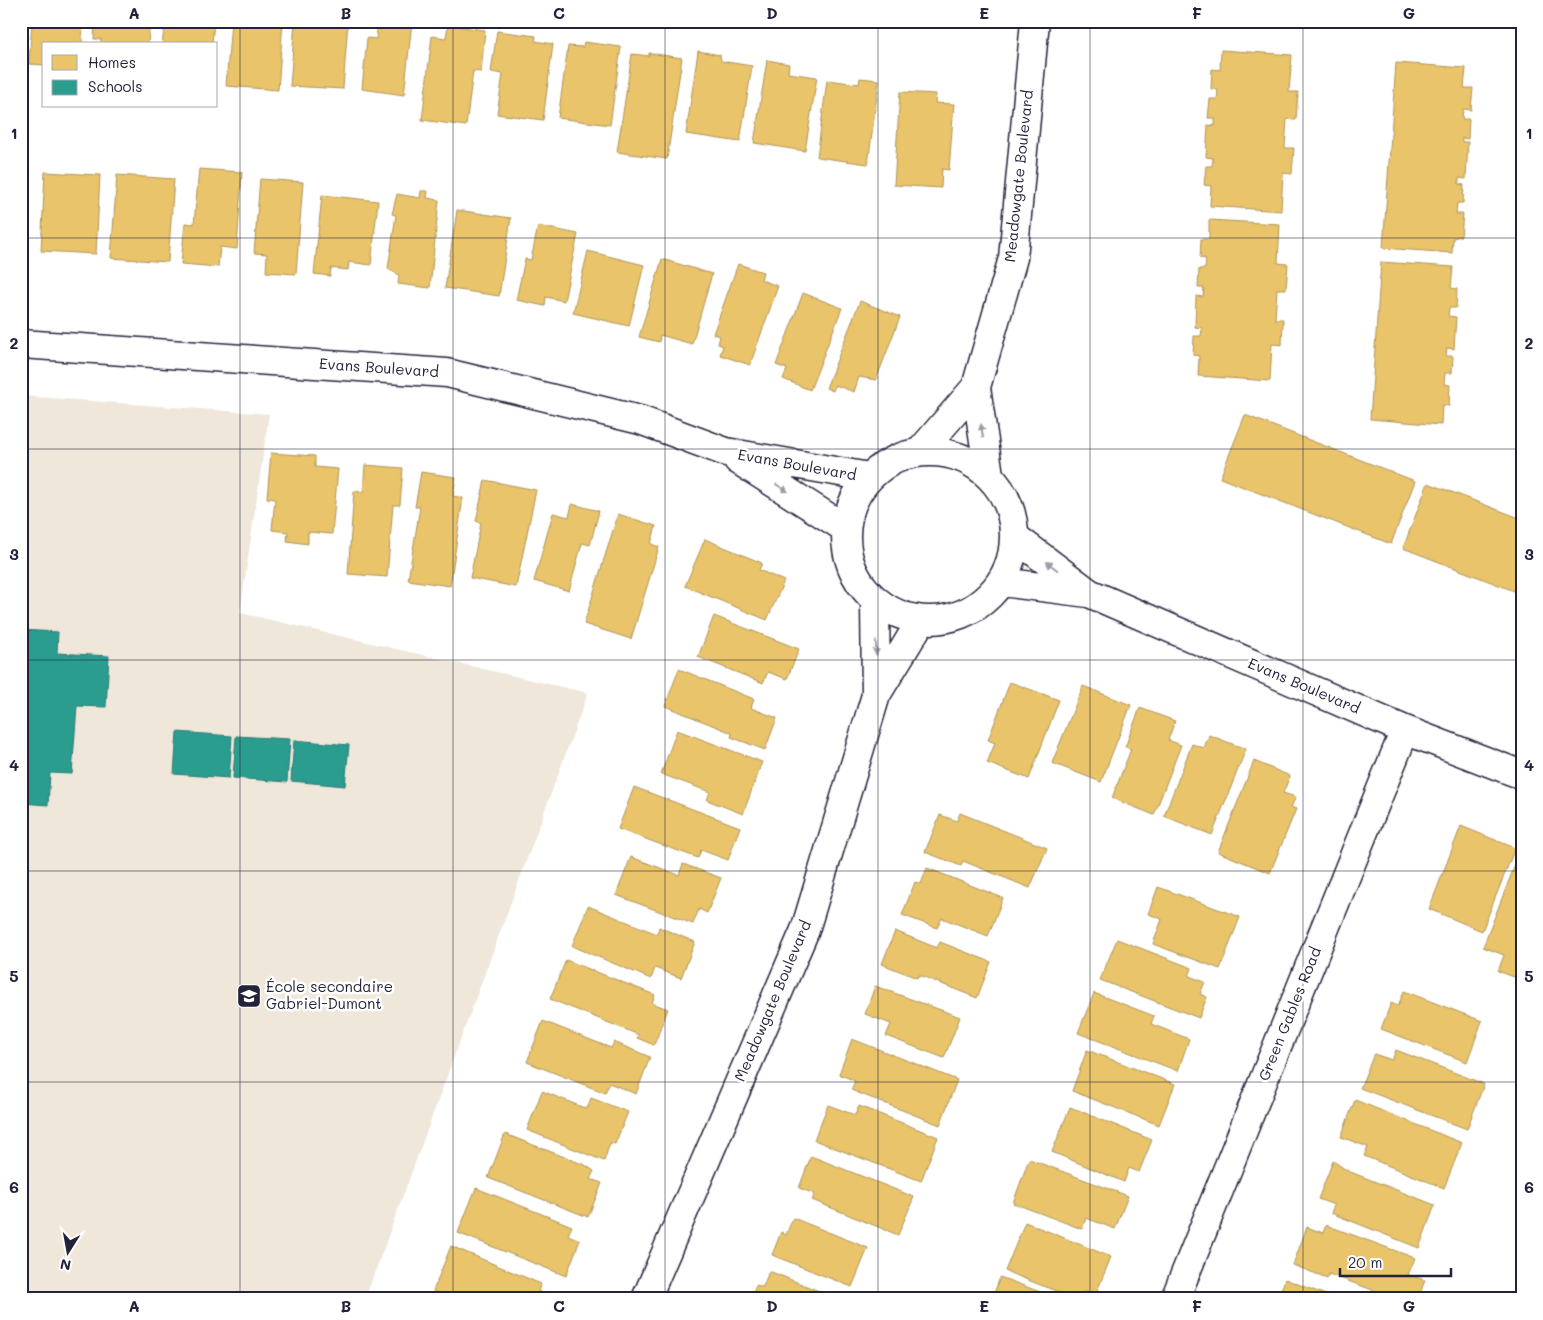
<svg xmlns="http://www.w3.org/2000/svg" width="1543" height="1320" viewBox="0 0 1543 1320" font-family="Mali,sans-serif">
  <rect width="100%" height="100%" fill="#fff"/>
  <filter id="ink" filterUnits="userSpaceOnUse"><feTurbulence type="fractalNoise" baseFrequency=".02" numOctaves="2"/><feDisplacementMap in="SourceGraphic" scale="10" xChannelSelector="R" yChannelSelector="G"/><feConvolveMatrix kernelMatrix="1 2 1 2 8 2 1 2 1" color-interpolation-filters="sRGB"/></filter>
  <g filter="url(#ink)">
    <path fill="#efe7d9" d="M 21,396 L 269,414 L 240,613 L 588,693 L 365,1299 L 21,1299 Z"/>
    <path fill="#e9c46a" stroke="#ad935c" d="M 32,21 L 83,21 L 82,44 L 44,44 L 44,65 L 29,64 Z
      M 95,21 L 150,21 L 148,44 L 101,44 L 101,39 L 94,39 Z
      M 174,21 L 214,21 L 212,44 L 162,44 L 165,23 L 174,24 Z
      M 231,21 L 283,21 L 278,90 L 226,86 Z
      M 295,21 L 348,21 L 343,89 L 290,86 Z
      M 378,21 L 412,22 L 404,95 L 362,89 L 367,38 L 376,39 Z
      M 448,25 L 485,30 L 481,72 L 473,71 L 466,126 L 422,120 L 432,36 L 446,38 Z
      M 497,31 L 536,36 L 535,41 L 553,44 L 543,120 L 497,114 L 503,74 L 491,72 Z
      M 584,42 L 621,47 L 610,125 L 558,118 L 568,46 L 583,47 Z
      M 1221,50 L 1292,55 L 1289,92 L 1298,92 L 1296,120 L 1287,119 L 1285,148 L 1294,148 L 1292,174 L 1283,173 L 1281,211 L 1210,206 L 1211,186 L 1204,185 L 1206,166 L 1212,166 L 1213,158 L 1206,157 L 1208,125 L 1215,126 L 1215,118 L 1208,118 L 1210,99 L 1217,99 L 1218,90 L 1211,89 L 1212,69 L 1220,70 Z
      M 698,51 L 720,55 L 721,61 L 752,66 L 740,142 L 686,134 Z
      M 649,53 L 682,58 L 667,159 L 617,152 L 632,54 L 649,56 Z
      M 767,60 L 789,64 L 788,73 L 817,77 L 805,151 L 754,143 Z
      M 1396,63 L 1466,68 L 1464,88 L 1473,88 L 1471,110 L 1463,109 L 1462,119 L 1469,119 L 1468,139 L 1462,138 L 1462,142 L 1468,142 L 1466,179 L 1459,178 L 1459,184 L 1464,185 L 1463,203 L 1457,203 L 1456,214 L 1463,214 L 1461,236 L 1453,238 L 1452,253 L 1383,248 Z
      M 860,78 L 879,80 L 868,164 L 817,157 L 827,80 L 859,84 Z
      M 900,92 L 936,94 L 935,103 L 954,104 L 949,170 L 942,169 L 941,188 L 894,185 Z
      M 21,169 L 30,170 L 22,250 L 21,250 Z
      M 199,169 L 242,172 L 237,249 L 220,247 L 218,267 L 181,264 L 185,223 L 194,224 Z
      M 45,172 L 100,175 L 96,254 L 41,251 Z
      M 117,175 L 174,179 L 168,262 L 111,258 Z
      M 260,179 L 303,182 L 296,274 L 266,272 L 267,254 L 254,253 Z
      M 421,191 L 428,191 L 427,198 L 439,200 L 430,288 L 398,284 L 399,275 L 388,269 L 396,215 L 392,214 L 397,194 L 420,198 Z
      M 322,195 L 378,201 L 371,265 L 349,262 L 348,270 L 331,268 L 330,276 L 314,274 Z
      M 457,210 L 511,218 L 499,296 L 445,288 Z
      M 1209,220 L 1280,224 L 1278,263 L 1288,264 L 1286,289 L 1277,289 L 1275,319 L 1283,319 L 1282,345 L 1272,344 L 1270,381 L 1198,376 L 1199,356 L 1193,355 L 1194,336 L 1201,336 L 1202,328 L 1195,327 L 1196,296 L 1203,297 L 1204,288 L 1198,288 L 1199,269 L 1205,269 L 1206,259 L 1200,258 L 1201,239 L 1209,239 Z
      M 538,226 L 578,234 L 564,301 L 546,297 L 545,306 L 516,300 L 525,259 L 531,260 Z
      M 588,251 L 644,265 L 629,326 L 573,313 Z
      M 662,259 L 712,274 L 692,344 L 660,335 L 659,342 L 639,337 Z
      M 1381,262 L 1453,267 L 1451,288 L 1457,289 L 1456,308 L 1449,308 L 1448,316 L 1456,317 L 1454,349 L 1447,348 L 1446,356 L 1453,356 L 1452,373 L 1445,373 L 1444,384 L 1450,385 L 1449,406 L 1442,405 L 1441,425 L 1370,419 Z
      M 738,264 L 763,272 L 761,280 L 778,286 L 750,365 L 720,355 L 723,346 L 718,344 L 720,336 L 713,334 Z
      M 803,293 L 842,308 L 810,390 L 783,379 L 787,369 L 776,365 Z
      M 860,301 L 900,317 L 876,380 L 859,377 L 854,392 L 835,385 L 833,391 L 826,388 Z
      M 1245,415 L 1415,481 L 1391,544 L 1220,478 Z
      M 271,453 L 315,456 L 315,467 L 338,469 L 332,534 L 308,532 L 308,544 L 287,541 L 288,532 L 272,530 L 275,499 L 267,498 Z
      M 365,465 L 403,468 L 400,505 L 393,505 L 387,577 L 348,574 L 354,491 L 363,492 Z
      M 421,472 L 456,477 L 453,496 L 463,498 L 450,586 L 408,580 L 420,507 L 415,507 Z
      M 485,480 L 536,490 L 516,587 L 470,578 L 481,523 L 476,521 Z
      M 1428,483 L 1522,519 L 1522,594 L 1403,548 Z
      M 572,504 L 599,511 L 590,545 L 582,543 L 569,591 L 534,581 L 553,513 L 569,517 Z
      M 618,514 L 656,526 L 651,544 L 659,547 L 631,639 L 584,624 Z
      M 705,539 L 762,563 L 759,570 L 784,581 L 767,620 L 685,586 Z
      M 714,616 L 799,649 L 787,679 L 768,672 L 763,683 L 698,657 Z
      M 679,669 L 754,699 L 751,708 L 777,718 L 765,750 L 731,737 L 732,733 L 665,706 Z
      M 1010,682 L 1059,700 L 1029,779 L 987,763 L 995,743 L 988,740 Z
      M 1083,686 L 1131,705 L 1101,782 L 1052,763 Z
      M 1140,708 L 1175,721 L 1168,740 L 1181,745 L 1154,815 L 1112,798 L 1131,749 L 1125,747 Z
      M 677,730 L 762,762 L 743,814 L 707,800 L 710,792 L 661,774 Z
      M 1209,735 L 1246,749 L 1212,835 L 1164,816 L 1192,744 L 1204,748 Z
      M 1254,761 L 1290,776 L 1283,793 L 1296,797 L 1291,807 L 1296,809 L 1270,873 L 1218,852 Z
      M 634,787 L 740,827 L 728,860 L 701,850 L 698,858 L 618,829 Z
      M 960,813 L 1047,848 L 1030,888 L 963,861 L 961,866 L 925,852 L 940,815 L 957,821 Z
      M 1461,826 L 1515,848 L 1482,931 L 1429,909 Z
      M 631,857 L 679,875 L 683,864 L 721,878 L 707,913 L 699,909 L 693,924 L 616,895 Z
      M 1521,859 L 1522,859 L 1522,980 L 1498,971 L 1504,955 L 1483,947 L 1515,865 L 1518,866 Z
      M 927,868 L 1003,898 L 988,936 L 942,918 L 937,928 L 902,915 L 915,882 L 921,884 Z
      M 1158,887 L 1240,917 L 1220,969 L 1153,944 L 1162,919 L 1148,914 Z
      M 588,906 L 657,934 L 659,927 L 695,942 L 681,978 L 655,968 L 651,979 L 572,946 Z
      M 895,931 L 937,948 L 940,942 L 991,962 L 977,998 L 919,975 L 917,978 L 882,964 Z
      M 1117,939 L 1192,968 L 1189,976 L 1205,982 L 1200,994 L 1207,997 L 1199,1018 L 1100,980 Z
      M 566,960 L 655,995 L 652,1003 L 668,1009 L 654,1045 L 637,1038 L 639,1035 L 550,999 Z
      M 875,986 L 960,1017 L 944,1058 L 886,1036 L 891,1024 L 865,1014 Z
      M 1404,991 L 1482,1021 L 1467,1062 L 1381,1029 L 1391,1003 L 1398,1006 Z
      M 1094,993 L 1154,1016 L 1151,1024 L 1189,1039 L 1178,1071 L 1078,1033 Z
      M 543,1021 L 611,1048 L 614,1042 L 650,1057 L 636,1094 L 609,1083 L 605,1093 L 527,1062 Z
      M 852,1039 L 957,1080 L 940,1125 L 851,1090 L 855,1081 L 839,1074 Z
      M 1087,1050 L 1175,1084 L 1159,1125 L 1072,1091 Z
      M 1396,1050 L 1484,1084 L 1467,1129 L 1360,1088 L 1374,1054 L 1392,1060 Z
      M 542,1091 L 587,1109 L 591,1098 L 628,1112 L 615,1144 L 610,1143 L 604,1161 L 527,1130 Z
      M 1355,1100 L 1462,1143 L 1444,1188 L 1364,1156 L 1368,1147 L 1341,1137 Z
      M 828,1105 L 855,1115 L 859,1106 L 938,1137 L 921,1181 L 814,1140 Z
      M 1070,1107 L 1152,1140 L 1139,1172 L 1129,1168 L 1124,1182 L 1052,1152 Z
      M 505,1134 L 585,1165 L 594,1171 L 590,1179 L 602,1183 L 588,1217 L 488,1178 Z
      M 811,1156 L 914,1197 L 898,1235 L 812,1200 L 815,1194 L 799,1188 Z
      M 1029,1159 L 1128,1196 L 1115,1229 L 1086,1218 L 1082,1229 L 1013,1203 Z
      M 1333,1161 L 1348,1171 L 1435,1205 L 1419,1248 L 1331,1213 L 1334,1205 L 1318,1199 Z
      M 476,1188 L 572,1226 L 568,1235 L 580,1240 L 566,1276 L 458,1233 Z
      M 793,1218 L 868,1248 L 852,1287 L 772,1255 L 781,1232 L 786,1235 Z
      M 1025,1222 L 1111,1257 L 1095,1296 L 1084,1291 L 1081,1299 L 1076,1299 L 1005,1271 Z
      M 1326,1225 L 1415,1258 L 1408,1275 L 1425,1280 L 1418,1299 L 1397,1299 L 1329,1274 L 1327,1278 L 1293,1265 L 1307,1227 L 1323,1233 Z
      M 451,1246 L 541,1284 L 538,1291 L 554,1299 L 451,1299 L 433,1291 Z
      M 769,1271 L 839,1299 L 751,1299 L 756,1285 L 763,1287 Z
      M 1000,1277 L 1059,1299 L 992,1299 Z
      M 1285,1279 L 1336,1299 L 1278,1299 Z"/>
    <path fill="#2a9d8f" stroke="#287876" d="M 21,630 L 58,632 L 57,653 L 109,656 L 106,707 L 77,706 L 72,774 L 50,773 L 48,805 L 21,803 Z
      M 177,732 L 232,736 L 229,778 L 174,774 Z
      M 236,736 L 290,739 L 287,782 L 233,778 Z
      M 294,740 L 349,745 L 345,786 L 291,781 Z"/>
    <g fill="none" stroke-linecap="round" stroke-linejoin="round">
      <defs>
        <path id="minor" d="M 21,344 L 447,373 L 640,420 L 726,452 L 869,477
          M 976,387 L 989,475
          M846 536a84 84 0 1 1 168 0a84 84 0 1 1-168 0Z
          M 920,452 L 976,387 L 1013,258 L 1035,21
          M 738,460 L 845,528
          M 1016,538 L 1089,593 L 1405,730 L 1522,775
          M 1002,582 L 1088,593
          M 875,601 L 876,695
          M 646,1299 L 805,930 L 876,695 L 921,621
          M 1175,1299 L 1405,730"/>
      </defs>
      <use href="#minor" stroke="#22223b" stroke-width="31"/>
      <use href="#minor" stroke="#fff" stroke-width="28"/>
    </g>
    <defs><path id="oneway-solid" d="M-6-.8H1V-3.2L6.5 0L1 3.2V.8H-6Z" transform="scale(1.25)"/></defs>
    <g fill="#9c9ca7">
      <use href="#oneway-solid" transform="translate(982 431) rotate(-99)"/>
      <use href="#oneway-solid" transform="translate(782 488) rotate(32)"/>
      <use href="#oneway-solid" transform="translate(1052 566) rotate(-143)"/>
      <use href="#oneway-solid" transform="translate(876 648) rotate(89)"/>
    </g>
  </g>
  <path fill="none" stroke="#22223b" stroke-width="1" stroke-opacity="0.55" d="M 240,21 L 240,1299M 453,21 L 453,1299M 665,21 L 665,1299M 878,21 L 878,1299M 1090,21 L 1090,1299M 1303,21 L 1303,1299M 21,238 L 1522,238M 21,449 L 1522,449M 21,660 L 1522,660M 21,871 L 1522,871M 21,1082 L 1522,1082"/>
  <defs>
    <symbol id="school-square" viewBox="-11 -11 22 22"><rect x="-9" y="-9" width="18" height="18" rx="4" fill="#22223b" stroke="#fff"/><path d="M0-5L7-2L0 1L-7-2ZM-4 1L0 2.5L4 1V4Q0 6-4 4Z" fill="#fff"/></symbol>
  </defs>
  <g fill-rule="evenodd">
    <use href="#school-square" x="235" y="982" width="28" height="28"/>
  </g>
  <g text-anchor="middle" stroke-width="5" stroke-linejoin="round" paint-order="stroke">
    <g font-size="15" fill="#22223b" stroke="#fff">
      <text transform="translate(1019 176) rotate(-84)" y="5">Meadowgate Boulevard</text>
      <text transform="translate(379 368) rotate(4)" y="5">Evans Boulevard</text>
      <text transform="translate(797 465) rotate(10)" y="5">Evans Boulevard</text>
      <text transform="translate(1304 686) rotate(23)" y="5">Evans Boulevard</text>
      <text transform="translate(773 1001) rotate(-67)" y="5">Meadowgate Boulevard</text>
      <text transform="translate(1290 1014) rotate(-68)" y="5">Green Gables Road</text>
    </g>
    <g font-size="15" fill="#22223b" stroke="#fff" text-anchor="start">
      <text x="266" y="992">École secondaire<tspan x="266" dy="17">Gabriel-Dumont</tspan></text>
    </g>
  </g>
  <rect width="1543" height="1320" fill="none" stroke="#fff" stroke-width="55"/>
  <rect x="42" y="42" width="175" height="65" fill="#ffffff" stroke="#a7a7b1"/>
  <rect x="52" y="55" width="25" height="15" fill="#e9c46a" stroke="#a7a7b1"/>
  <text x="88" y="68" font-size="15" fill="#22223b">Homes</text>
  <rect x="52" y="80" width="25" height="15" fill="#2a9d8f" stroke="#a7a7b1"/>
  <text x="88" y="92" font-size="15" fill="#22223b">Schools</text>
  <g transform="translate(68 1252) rotate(191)" stroke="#ffffff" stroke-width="4" paint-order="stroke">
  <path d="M0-4L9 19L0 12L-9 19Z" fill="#22223b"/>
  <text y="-8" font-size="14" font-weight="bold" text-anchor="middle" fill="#22223b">N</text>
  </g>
  <path d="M1340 1268v8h111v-8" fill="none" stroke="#22223b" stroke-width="2.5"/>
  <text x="1348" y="1268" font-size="15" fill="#22223b" stroke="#ffffff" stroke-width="4" paint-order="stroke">20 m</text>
  <rect x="28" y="28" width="1488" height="1264" fill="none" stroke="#22223b" stroke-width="2"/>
  <g font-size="16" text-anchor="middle" font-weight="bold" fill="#22223b">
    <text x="134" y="19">A</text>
    <text x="346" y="19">B</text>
    <text x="559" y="19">C</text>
    <text x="772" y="19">D</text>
    <text x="984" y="19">E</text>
    <text x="1197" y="19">F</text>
    <text x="1409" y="19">G</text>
    <text x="14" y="139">1</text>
    <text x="1529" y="139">1</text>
    <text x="14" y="349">2</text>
    <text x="1529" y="349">2</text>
    <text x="14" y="560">3</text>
    <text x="1529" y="560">3</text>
    <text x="14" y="771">4</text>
    <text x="1529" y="771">4</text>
    <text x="14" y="982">5</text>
    <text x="1529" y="982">5</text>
    <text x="14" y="1193">6</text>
    <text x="1529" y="1193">6</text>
    <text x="134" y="1312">A</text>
    <text x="346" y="1312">B</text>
    <text x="559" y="1312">C</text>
    <text x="772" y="1312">D</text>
    <text x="984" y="1312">E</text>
    <text x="1197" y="1312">F</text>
    <text x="1409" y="1312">G</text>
  </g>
</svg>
